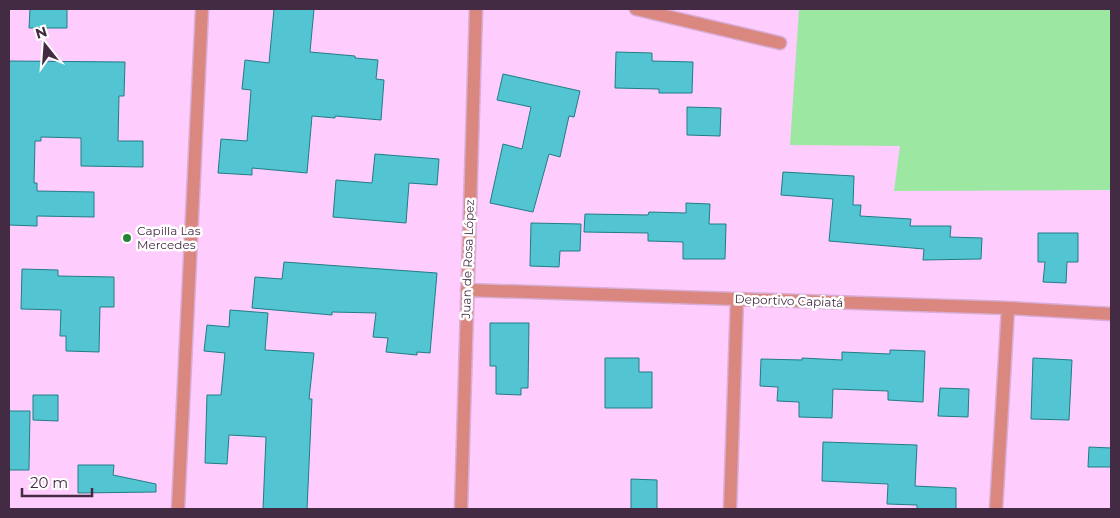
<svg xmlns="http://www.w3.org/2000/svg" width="1120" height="518" viewBox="0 0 1120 518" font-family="Montserrat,sans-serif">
  <rect width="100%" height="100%" fill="#fecdfd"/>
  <path fill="#9ce8a3" d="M 799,9 L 1111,9 L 1111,190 L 894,191 L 900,146 L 790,145 Z"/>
  <path fill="#53c4d2" stroke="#217c86" d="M 30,9 L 67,9 L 67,28 L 29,28 Z
    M 274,9 L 314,9 L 310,52 L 355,56 L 355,58 L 378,60 L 376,79 L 384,80 L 381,120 L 335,116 L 335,118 L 312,116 L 307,173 L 252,168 L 252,175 L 218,173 L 221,139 L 247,141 L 251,90 L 242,89 L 245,60 L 269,63 Z
    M 616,52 L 652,53 L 652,61 L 693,62 L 692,93 L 659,93 L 659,89 L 615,88 Z
    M 9,61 L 125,62 L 124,96 L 119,96 L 118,141 L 143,141 L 143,167 L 81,166 L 81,138 L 41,137 L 41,141 L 35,141 L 34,183 L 37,183 L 37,191 L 94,192 L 94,217 L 37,216 L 37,226 L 9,225 Z
    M 503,74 L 580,91 L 574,117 L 569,116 L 560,157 L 549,154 L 533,212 L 490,203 L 503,144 L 522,149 L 531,107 L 497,100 Z
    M 687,107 L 721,108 L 720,136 L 687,135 Z
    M 375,154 L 439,159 L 437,185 L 409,183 L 406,223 L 333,217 L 336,180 L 372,183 Z
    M 783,172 L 854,176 L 853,205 L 861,205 L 860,216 L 911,219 L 910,226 L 951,226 L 950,237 L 982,238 L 981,259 L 923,260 L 924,249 L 829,241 L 833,199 L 781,195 Z
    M 686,203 L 710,204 L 709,224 L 726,224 L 725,259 L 683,259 L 683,242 L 648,241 L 648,233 L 584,232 L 585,214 L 648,215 L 649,212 L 686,213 Z
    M 531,223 L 581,224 L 580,251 L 560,251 L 559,267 L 530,266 Z
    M 1038,233 L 1078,233 L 1078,262 L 1067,262 L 1066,283 L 1043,282 L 1045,262 L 1038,262 Z
    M 284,262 L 437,273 L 430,353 L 417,352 L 417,355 L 386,352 L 388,338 L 373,337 L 376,313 L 332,312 L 332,315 L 252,308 L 255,277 L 282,279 Z
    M 22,269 L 58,270 L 58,276 L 114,277 L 114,307 L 100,307 L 99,352 L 66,351 L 66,336 L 60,336 L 61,310 L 21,309 Z
    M 230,310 L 268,313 L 265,350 L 314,353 L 309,399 L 312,399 L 307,509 L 263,509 L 266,437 L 229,435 L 227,464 L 205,463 L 207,395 L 221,395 L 225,353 L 204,351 L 207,325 L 229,327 Z
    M 490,323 L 529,323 L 528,388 L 521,388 L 521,395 L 496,394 L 496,366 L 490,366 Z
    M 890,350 L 925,351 L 923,402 L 888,400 L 888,391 L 833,389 L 832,418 L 799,417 L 799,402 L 777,401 L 778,387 L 760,386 L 761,359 L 802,360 L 802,358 L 842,360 L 842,352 L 890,354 Z
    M 605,358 L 639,358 L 639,372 L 652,372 L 652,408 L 605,408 Z
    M 1033,358 L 1072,360 L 1069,420 L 1031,419 Z
    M 940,388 L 969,389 L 968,417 L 938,416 Z
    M 33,395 L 58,395 L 58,421 L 33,420 Z
    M 9,411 L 30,411 L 29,470 L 9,470 Z
    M 823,442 L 917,445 L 915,486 L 956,488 L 956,509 L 917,509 L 917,505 L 887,504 L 888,484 L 822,481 Z
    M 1089,447 L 1111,448 L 1111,467 L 1088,467 Z
    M 78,465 L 114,465 L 113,475 L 156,484 L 156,492 L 78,493 Z
    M 631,479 L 657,480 L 657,509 L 631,509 Z"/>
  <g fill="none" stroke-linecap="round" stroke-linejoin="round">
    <defs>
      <path id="minor" d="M 636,9 L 780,43
        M 467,290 L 1008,308 L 1111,314
        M 178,509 L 202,9
        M 461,509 L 476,9
        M 730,509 L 737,299
        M 996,509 L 1008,308"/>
    </defs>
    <use href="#minor" stroke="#d9add8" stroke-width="15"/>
    <use href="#minor" stroke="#da887f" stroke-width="12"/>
  </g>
  <circle fill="#25863a" stroke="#fff" stroke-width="2" cx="127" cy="238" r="5"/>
  <g text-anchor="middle" stroke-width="5" stroke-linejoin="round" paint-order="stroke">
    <g font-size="12" fill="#432b43" stroke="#fff" text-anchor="start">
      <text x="137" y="235">Capilla Las<tspan x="137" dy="14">Mercedes</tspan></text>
    </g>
    <g font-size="12" fill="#432b43" stroke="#fff">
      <text transform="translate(468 259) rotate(-88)" y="4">Juan de Rosa López</text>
      <text transform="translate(789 301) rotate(2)" y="4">Deportivo Capiatá</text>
    </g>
  </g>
  <rect width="1120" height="518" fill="none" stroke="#432b43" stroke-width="20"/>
  <g transform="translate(45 45) rotate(343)" stroke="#ffffff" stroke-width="4" paint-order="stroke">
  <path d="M0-4L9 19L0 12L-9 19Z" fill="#432b43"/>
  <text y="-8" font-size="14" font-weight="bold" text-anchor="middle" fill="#432b43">N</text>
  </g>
  <path d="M22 488v8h70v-8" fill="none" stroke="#432b43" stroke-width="2.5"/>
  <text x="30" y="488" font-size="15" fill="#432b43" stroke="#ffffff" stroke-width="4" paint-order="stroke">20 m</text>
</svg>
